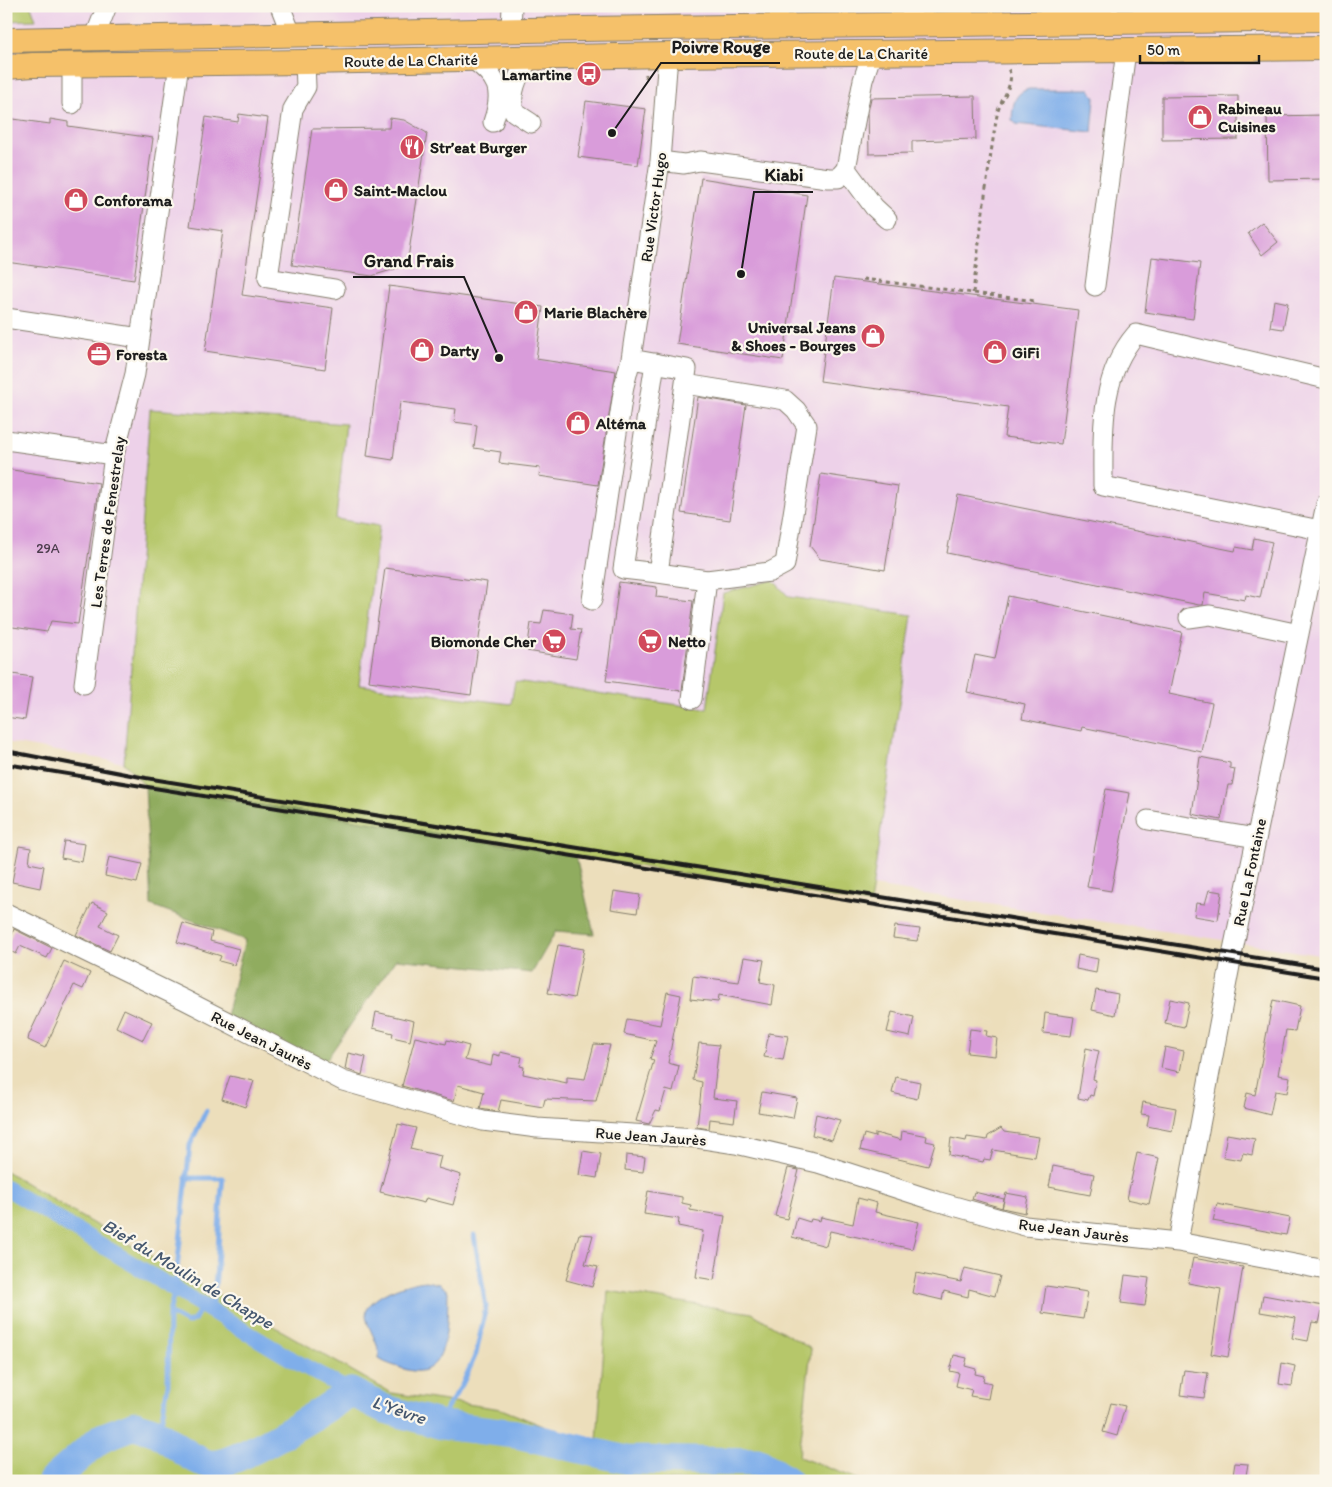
<svg xmlns="http://www.w3.org/2000/svg" width="1332" height="1487" viewBox="0 0 1332 1487" font-family="Itim,sans-serif">
  <rect width="100%" height="100%" fill="#fbf7ec"/>
  <filter id="ink" filterUnits="userSpaceOnUse"><feTurbulence type="fractalNoise" baseFrequency=".02" numOctaves="2"/><feDisplacementMap in="SourceGraphic" scale="10" xChannelSelector="R" yChannelSelector="G"/><feConvolveMatrix kernelMatrix="1 2 1 2 8 2 1 2 1" color-interpolation-filters="sRGB"/></filter>
  <filter id="wash" filterUnits="userSpaceOnUse"><feTurbulence type="fractalNoise" baseFrequency=".0096" numOctaves="4" result="noise"/><feDisplacementMap in="SourceGraphic" scale="20" xChannelSelector="R" yChannelSelector="G"/><feGaussianBlur stdDeviation="1.12" result="paint"/><feColorMatrix in="noise" values="0 0 0 0 0 0 0 0 0 0 0 0 0 0 0 0 0 1.4 0 .05"/><feComposite in="paint" operator="in"/></filter>
  <g filter="url(#wash)">
    <rect width="100%" height="100%" fill="#ecdebb"/>
    <path fill="#edd1e9" d="M 31,6 L 1326,6 L 1326,956 L 873,886 L 912,615 L 789,597 L 709,694 L 707,709 L 515,681 L 512,704 L 358,685 L 379,526 L 336,519 L 346,424 L 151,409 L 124,763 L 6,742 L 6,21 L 36,20 Z"/>
    <path fill="#b6c76a" stroke="#697243" d="M 6,6 L 31,6 L 36,20 L 6,21 Z
      M 150,409 L 346,424 L 336,519 L 379,526 L 359,685 L 511,704 L 515,681 L 707,709 L 723,593 L 773,580 L 789,597 L 912,615 L 870,904 L 145,786 L 124,763 Z
      M 6,1171 L 78,1215 L 391,1393 L 501,1409 L 571,1437 L 597,1441 L 608,1291 L 752,1313 L 811,1349 L 799,1457 L 863,1481 L 6,1481 Z"/>
    <path fill="#90ac5e" stroke="#56643d" d="M 145,786 L 576,856 L 594,934 L 556,931 L 532,973 L 396,959 L 320,1069 L 225,1020 L 245,940 L 151,905 Z"/>
    <path fill="#7faeea" stroke="#4e6583" d="M 1029,89 L 1090,89 L 1095,98 L 1092,132 L 1016,124 L 1012,120 C 1013,106 1013,93 1029,89 Z
      M 426,1281 L 439,1284 L 448,1291 C 447,1319 451,1384 404,1369 C 396,1366 386,1364 379,1359 C 380,1342 367,1329 366,1315 C 366,1295 411,1282 426,1281 Z"/>
    <g fill="none" stroke-linecap="round" stroke-linejoin="round">
      <path stroke="#7faeea" stroke-width="5" d="M 186,1178 L 223,1178 C 217,1222 221,1268 210,1310
        M 169,1313 L 187,1323 L 194,1320 L 202,1306
        M 442,1425 L 445,1411 L 462,1385 L 476,1354 L 486,1307 L 474,1235
        M 154,1431 L 162,1417 L 168,1385 L 169,1313 L 175,1289 L 190,1145 L 206,1111"/>
      <path stroke="#7faeea" stroke-width="16" d="M 6,1188 L 293,1360 L 351,1392"/>
      <path stroke="#7faeea" stroke-width="29" d="M 52,1481 L 101,1438 L 135,1425 C 141,1427 148,1429 153,1431 C 172,1440 188,1459 209,1464 C 234,1469 328,1407 351,1392 L 385,1409 L 442,1425 L 516,1434 L 627,1460 L 758,1462 L 787,1481"/>
    </g>
    <g id="blocks">
      <path fill="#d99cda" d="M 975,96 L 976,139 L 912,141 L 912,153 L 869,154 L 868,112 L 871,98 Z
        M 1238,96 L 1238,139 L 1162,140 L 1162,97 Z
        M 586,101 L 646,109 L 638,165 L 578,157 Z
        M 239,114 L 268,118 L 242,295 L 333,308 L 325,369 L 205,351 L 223,231 L 190,226 L 206,117 L 238,122 Z
        M 1326,115 L 1326,179 L 1268,180 L 1267,116 Z
        M 6,118 L 50,124 L 50,119 L 68,122 L 68,126 L 153,138 L 134,280 L 6,262 Z
        M 390,118 L 404,120 L 427,133 L 407,265 L 372,276 L 292,265 L 312,129 L 389,128 Z
        M 701,178 L 807,195 L 783,360 L 677,344 Z
        M 1262,222 L 1278,242 L 1262,255 L 1248,233 Z
        M 1152,257 L 1200,263 L 1193,319 L 1145,312 Z
        M 834,278 L 1078,310 L 1061,444 L 1004,437 L 1008,407 L 820,381 Z
        M 389,286 L 543,307 L 536,359 L 616,371 L 598,485 L 539,476 L 540,468 L 499,463 L 501,452 L 474,448 L 477,425 L 454,422 L 456,409 L 400,402 L 393,460 L 367,456 Z
        M 1274,300 L 1288,303 L 1283,329 L 1270,327 Z
        M 698,397 L 746,405 L 730,520 L 681,513 Z
        M 6,469 L 99,483 L 78,624 L 51,621 L 47,632 L 6,626 Z
        M 821,474 L 898,486 L 885,570 L 820,559 L 810,546 Z
        M 958,495 L 1235,551 L 1236,547 L 1252,550 L 1254,538 L 1272,542 L 1260,598 L 1246,595 L 1245,600 L 1205,593 L 1203,605 L 1199,605 L 947,553 Z
        M 385,568 L 487,582 L 471,695 L 369,681 Z
        M 619,582 L 657,587 L 656,597 L 693,601 L 682,691 L 606,681 Z
        M 1008,596 L 1182,632 L 1169,694 L 1212,703 L 1202,752 L 1082,727 L 1081,731 L 1022,719 L 1025,704 L 967,692 L 975,655 L 995,659 Z
        M 544,610 L 573,614 L 571,629 L 581,630 L 576,659 L 527,651 L 531,623 L 541,624 Z
        M 6,673 L 32,677 L 25,720 L 6,717 Z
        M 1200,757 L 1230,763 L 1230,768 L 1235,769 L 1232,785 L 1228,785 L 1221,820 L 1192,814 Z
        M 1106,789 L 1130,793 L 1111,891 L 1087,887 Z
        M 64,841 L 85,844 L 82,862 L 61,858 Z
        M 19,846 L 31,848 L 29,863 L 44,866 L 40,888 L 12,882 Z
        M 109,857 L 142,864 L 137,883 L 105,876 Z
        M 1209,890 L 1222,892 L 1218,920 L 1194,916 L 1196,903 L 1205,904 Z
        M 614,891 L 640,895 L 637,913 L 611,909 Z
        M 92,903 L 108,911 L 100,926 L 118,935 L 110,951 L 76,935 Z
        M 183,923 L 212,932 L 210,941 L 239,949 L 234,965 L 219,961 L 221,956 L 177,942 Z
        M 895,926 L 920,929 L 917,941 L 893,938 Z
        M 14,929 L 52,948 L 47,958 L 20,946 L 16,954 L 6,949 Z
        M 558,945 L 584,949 L 574,998 L 548,993 Z
        M 1078,955 L 1098,959 L 1096,973 L 1076,969 Z
        M 744,957 L 764,960 L 760,982 L 775,985 L 772,1005 L 719,995 L 718,1002 L 690,999 L 693,976 L 739,982 Z
        M 64,961 L 90,973 L 83,989 L 74,985 L 45,1048 L 28,1040 L 29,1035 Z
        M 1096,990 L 1118,994 L 1115,1015 L 1092,1010 Z
        M 667,992 L 681,995 L 668,1063 L 679,1066 L 673,1092 L 666,1090 L 660,1111 L 656,1110 L 649,1124 L 636,1121 L 654,1060 L 650,1059 L 656,1041 L 624,1034 L 627,1019 L 660,1025 Z
        M 1170,999 L 1189,1003 L 1184,1027 L 1165,1023 Z
        M 1273,1000 L 1300,1006 L 1295,1031 L 1286,1030 L 1278,1075 L 1290,1077 L 1287,1093 L 1275,1091 L 1270,1115 L 1244,1108 L 1247,1093 L 1255,1095 Z
        M 124,1009 L 152,1022 L 143,1040 L 116,1027 Z
        M 376,1012 L 414,1021 L 410,1041 L 392,1037 L 393,1033 L 373,1028 Z
        M 892,1012 L 914,1017 L 910,1037 L 887,1032 Z
        M 1045,1013 L 1074,1017 L 1071,1036 L 1043,1033 Z
        M 970,1029 L 987,1031 L 986,1036 L 997,1038 L 995,1056 L 967,1053 Z
        M 769,1033 L 788,1036 L 783,1060 L 764,1057 Z
        M 415,1037 L 446,1044 L 447,1040 L 469,1046 L 465,1060 L 491,1066 L 493,1054 L 500,1056 L 500,1052 L 522,1057 L 520,1066 L 524,1067 L 523,1074 L 567,1083 L 567,1077 L 585,1079 L 594,1044 L 610,1045 L 596,1101 L 545,1099 L 543,1107 L 501,1100 L 498,1112 L 480,1109 L 484,1092 L 458,1085 L 454,1101 L 402,1086 Z
        M 699,1043 L 719,1045 L 713,1098 L 737,1101 L 734,1122 L 710,1119 L 709,1129 L 697,1127 L 702,1082 L 693,1080 Z
        M 1165,1047 L 1184,1051 L 1180,1072 L 1161,1068 Z
        M 1086,1048 L 1099,1051 L 1093,1079 L 1096,1080 L 1093,1096 L 1090,1095 L 1088,1100 L 1078,1098 Z
        M 348,1053 L 366,1057 L 362,1075 L 345,1069 Z
        M 230,1076 L 254,1081 L 245,1107 L 222,1099 Z
        M 896,1077 L 920,1082 L 917,1099 L 892,1093 Z
        M 762,1092 L 797,1098 L 793,1118 L 758,1112 Z
        M 1143,1102 L 1176,1108 L 1172,1131 L 1147,1126 L 1149,1115 L 1141,1114 Z
        M 816,1114 L 840,1120 L 832,1140 L 812,1135 Z
        M 398,1124 L 416,1128 L 410,1149 L 441,1156 L 438,1168 L 461,1175 L 453,1205 L 426,1198 L 424,1203 L 380,1192 Z
        M 1001,1128 L 1004,1132 L 1039,1137 L 1035,1157 L 993,1150 L 990,1160 L 984,1159 L 983,1162 L 949,1155 L 951,1138 L 966,1141 L 967,1137 L 987,1140 L 988,1136 Z
        M 902,1131 L 927,1136 L 926,1141 L 935,1143 L 928,1166 L 860,1150 L 864,1134 L 875,1137 L 875,1133 L 901,1140 Z
        M 1227,1134 L 1255,1139 L 1252,1155 L 1243,1153 L 1241,1160 L 1223,1157 Z
        M 583,1151 L 601,1154 L 597,1178 L 579,1175 Z
        M 1137,1153 L 1159,1158 L 1149,1204 L 1127,1199 Z
        M 626,1155 L 645,1157 L 643,1172 L 625,1170 Z
        M 1053,1166 L 1094,1174 L 1090,1195 L 1049,1187 Z
        M 788,1168 L 799,1170 L 787,1219 L 775,1216 Z
        M 648,1191 L 682,1197 L 682,1203 L 691,1205 L 690,1210 L 725,1216 L 714,1280 L 696,1277 L 703,1231 L 678,1226 L 679,1219 L 644,1214 Z
        M 974,1192 L 1004,1199 L 1002,1208 L 972,1199 Z
        M 1006,1193 L 1028,1197 L 1025,1213 L 1002,1208 Z
        M 858,1198 L 877,1203 L 875,1212 L 919,1222 L 912,1249 L 830,1231 L 826,1246 L 792,1237 L 797,1218 L 810,1222 L 811,1219 L 820,1221 L 821,1217 L 853,1224 Z
        M 1217,1204 L 1290,1218 L 1286,1235 L 1213,1221 Z
        M 579,1234 L 593,1235 L 585,1264 L 598,1267 L 592,1287 L 566,1280 Z
        M 1193,1258 L 1243,1267 L 1228,1357 L 1211,1354 L 1221,1289 L 1188,1283 Z
        M 965,1268 L 1000,1276 L 995,1296 L 969,1289 L 968,1297 L 944,1291 L 942,1300 L 912,1293 L 916,1273 L 961,1282 Z
        M 1125,1275 L 1149,1278 L 1145,1306 L 1121,1303 Z
        M 1046,1286 L 1088,1292 L 1083,1319 L 1042,1313 Z
        M 1263,1295 L 1323,1306 L 1319,1323 L 1312,1322 L 1308,1341 L 1292,1338 L 1296,1318 L 1260,1312 Z
        M 954,1355 L 967,1358 L 965,1366 L 976,1369 L 975,1374 L 984,1376 L 983,1381 L 991,1383 L 988,1399 L 970,1396 L 972,1390 L 956,1386 L 959,1373 L 950,1371 Z
        M 1282,1363 L 1295,1366 L 1292,1386 L 1279,1384 Z
        M 1184,1370 L 1208,1373 L 1204,1398 L 1180,1395 Z
        M 1111,1403 L 1125,1406 L 1117,1436 L 1103,1432 Z
        M 1235,1463 L 1248,1464 L 1245,1481 L 1232,1481 Z"/>
    </g>
  </g>
  <g filter="url(#ink)">
    <use href="#blocks" fill-opacity="0" stroke="#847d6c" stroke-width="1"/>
    <g fill="none" stroke-linecap="round" stroke-linejoin="round">
      <defs>
        <path id="minor" d="M 280,6 L 292,36
          M 911,6 L 913,25
          M 1093,22 L 1109,6
          M 511,30 L 512,6
          M 94,39 L 107,6
          M 530,58 C 518,74 509,92 514,112 L 531,123
          M 472,59 C 498,77 504,90 493,122
          M 305,62 L 306,87 L 293,109 L 268,278 L 335,289
          M 72,65 L 72,104
          M 660,161 L 684,164 L 700,161 L 828,178 L 838,178 L 846,169 L 863,80 L 872,53
          M 846,169 L 874,207 L 887,219
          M 1095,286 L 1126,51
          M 6,318 L 140,338
          M 631,359 L 687,369 L 658,573 L 623,569 L 655,363
          M 685,384 L 785,400 L 796,410 L 807,426 L 785,564 L 770,572 L 707,580
          M 6,440 L 114,455
          M 1320,530 L 1103,486 C 1103,433 1099,377 1136,334 L 1326,379
          M 658,573 L 707,580 L 692,699
          M 592,600 L 624,386 L 631,359 L 660,161 L 668,55
          M 1189,618 L 1210,615 L 1299,634
          M 84,684 L 114,455 L 135,374 L 179,64
          M 1148,820 L 1256,838
          M 6,913 L 185,1000 L 343,1081 L 483,1121 L 537,1128 L 697,1138 L 736,1144 L 818,1163 L 936,1201 L 1025,1226 L 1178,1242 L 1326,1270
          M 1178,1242 L 1232,955 L 1326,504"/>
        <path id="major" d="M 6,40 L 582,29 L 1326,19
          M 6,67 L 33,65 L 305,62 L 668,55 L 1326,48"/>
      </defs>
      <use href="#minor" stroke="#847d6c" stroke-width="21"/>
      <use href="#major" stroke="#847d6c" stroke-width="26"/>
      <path stroke="#847d6c" stroke-width="3" stroke-dasharray="4 4" stroke-linecap="butt" d="M 646,74 L 646,81
        M 863,279 L 1036,301
        M 973,293 C 980,234 987,174 997,115 C 999,101 1017,82 1008,69"/>
      <use href="#minor" stroke="#fff" stroke-width="19"/>
      <use href="#major" stroke="#f5c16b" stroke-width="24"/>
      <path stroke="#1c1c1c" stroke-width="4" d="M 6,751 L 146,778 L 1326,969
        M 6,764 L 1326,978"/>
    </g>
  </g>
  <defs>
    <symbol id="bus-disc" viewBox="-11 -11 22 22"><circle r="9.5" fill="#d1495b" stroke="#fbf7ec"/><path d="M-5-6H5V4H4V6H2V4H-2V6H-4V4H-5ZM-3.5-4V0h7V-4ZM-3.5 1.2v1.5H-2V1.2ZM2 1.2v1.5H3.5V1.2Z" fill="#fff"/></symbol>
    <symbol id="shop-disc" viewBox="-11 -11 22 22"><circle r="9.5" fill="#d1495b" stroke="#fbf7ec"/><path d="M-5-2.5h2.3a2.7 3.5 0 0 1 5.4 0H5L5.5 6h-11ZM-1.5-2.5h3a1.5 2.3 0 0 0-3 0Z" fill="#fff"/></symbol>
    <symbol id="restaurant-disc" viewBox="-11 -11 22 22"><circle r="9.5" fill="#d1495b" stroke="#fbf7ec"/><path d="M-5-6h1v4h1v-4h1v4h1v-4h1v5L-1.5 .5V6h-2V.5L-5-1ZM5-6V6H3V1.5H1.5Q1.5-4 5-6Z" fill="#fff"/></symbol>
    <symbol id="office-disc" viewBox="-11 -11 22 22"><circle r="9.5" fill="#d1495b" stroke="#fbf7ec"/><path d="M-6-3h4V-5.5h4V-3h4V5H-6ZM-1-4.5V-3h2v-1.5ZM-6 0V1H6V0Z" fill="#fff"/></symbol>
    <symbol id="supermarket-disc" viewBox="-11 -11 22 22"><circle r="9.5" fill="#d1495b" stroke="#fbf7ec"/><path d="M-6-5.5h2.5l.6 2H6L4.5 2H-2.5L-4.4-4H-6ZM-1.5 3.2a1.3 1.3 0 1 0 .1 0ZM3 3.2a1.3 1.3 0 1 0 .1 0Z" fill="#fff"/></symbol>
  </defs>
  <g fill-rule="evenodd">
    <use href="#bus-disc" x="575" y="60" width="28" height="28"/>
    <use href="#shop-disc" x="1186" y="103" width="28" height="28"/>
    <use href="#restaurant-disc" x="398" y="133" width="28" height="28"/>
    <use href="#shop-disc" x="322" y="176" width="28" height="28"/>
    <use href="#shop-disc" x="62" y="186" width="28" height="28"/>
    <use href="#shop-disc" x="512" y="298" width="28" height="28"/>
    <use href="#shop-disc" x="859" y="322" width="28" height="28"/>
    <use href="#shop-disc" x="408" y="336" width="28" height="28"/>
    <use href="#shop-disc" x="981" y="338" width="28" height="28"/>
    <use href="#office-disc" x="85" y="340" width="28" height="28"/>
    <use href="#shop-disc" x="564" y="409" width="28" height="28"/>
    <use href="#supermarket-disc" x="540" y="627" width="28" height="28"/>
    <use href="#supermarket-disc" x="636" y="627" width="28" height="28"/>
  </g>
  <g text-anchor="middle" stroke-width="4.5" stroke-linejoin="round" paint-order="stroke">
    <g font-size="14" fill="#4b3c4c">
      <text x="48" y="553">29A</text>
    </g>
    <g font-size="16" fill="#1c1c1c" stroke="#fbf7ec">
      <text x="861" y="59">Route de La Charité</text>
      <text transform="translate(411 60) rotate(-1)" y="6">Route de La Charité</text>
      <text transform="translate(653 207) rotate(-82)" y="6">Rue Victor Hugo</text>
      <text transform="translate(107 522) rotate(-82)" y="6">Les Terres de Fenestrelay</text>
      <text transform="translate(1249 872) rotate(-78)" y="6">Rue La Fontaine</text>
      <text transform="translate(262 1040) rotate(27)" y="6">Rue Jean Jaurès</text>
      <text transform="translate(651 1136) rotate(4)" y="6">Rue Jean Jaurès</text>
      <text transform="translate(1074 1230) rotate(7)" y="6">Rue Jean Jaurès</text>
    </g>
    <g font-size="16" font-weight="bold" fill="#1c1c1c" stroke="#fbf7ec" text-anchor="start">
      <text x="572" y="80" text-anchor="end">Lamartine</text>
      <text x="1218" y="114">Rabineau<tspan x="1218" dy="18">Cuisines</tspan></text>
      <text x="430" y="153">Str’eat Burger</text>
      <text x="354" y="196">Saint-Maclou</text>
      <text x="94" y="206">Conforama</text>
      <text x="544" y="318">Marie Blachère</text>
      <text x="856" y="333" text-anchor="end">Universal Jeans<tspan x="856" dy="18">&amp; Shoes - Bourges</tspan></text>
      <text x="440" y="356">Darty</text>
      <text x="1012" y="358">GiFi</text>
      <text x="116" y="360">Foresta</text>
      <text x="596" y="429">Altéma</text>
      <text x="536" y="647" text-anchor="end">Biomonde Cher</text>
      <text x="668" y="647">Netto</text>
    </g>
    <g font-size="18" font-style="italic" fill="#44566e" stroke="#fbf7ec">
      <text transform="translate(188 1274) rotate(31)" y="6">Bief du Moulin de Chappe</text>
      <text transform="translate(399 1410) rotate(19)" y="6">L'Yèvre</text>
    </g>
  </g>
  <path fill="none" stroke="#1c1c1c" stroke-width="2" d="M612 133L661 63H780M741 274L754 192H813M499 358L464 277H353"/>
  <g fill="#1c1c1c" stroke="#fbf7ec" stroke-width="2">
    <circle cx="612" cy="133" r="5"/>
    <circle cx="741" cy="274" r="5"/>
    <circle cx="499" cy="358" r="5"/>
  </g>
  <g font-size="18" text-anchor="middle" font-weight="bold" fill="#1c1c1c" stroke="#fbf7ec" stroke-width="4.5" stroke-linejoin="round" paint-order="stroke">
    <text x="721" y="53">Poivre Rouge</text>
    <text x="784" y="181">Kiabi</text>
    <text x="409" y="267">Grand Frais</text>
  </g>
  <rect width="1332" height="1487" fill="none" stroke="#fbf7ec" stroke-width="25"/>
  <path d="M1140 55v8h119v-8" fill="none" stroke="#1c1c1c" stroke-width="2.5"/>
  <text x="1147" y="55" font-size="15" fill="#1c1c1c" stroke="#fbf7ec" stroke-width="4" paint-order="stroke">50 m</text>
</svg>
